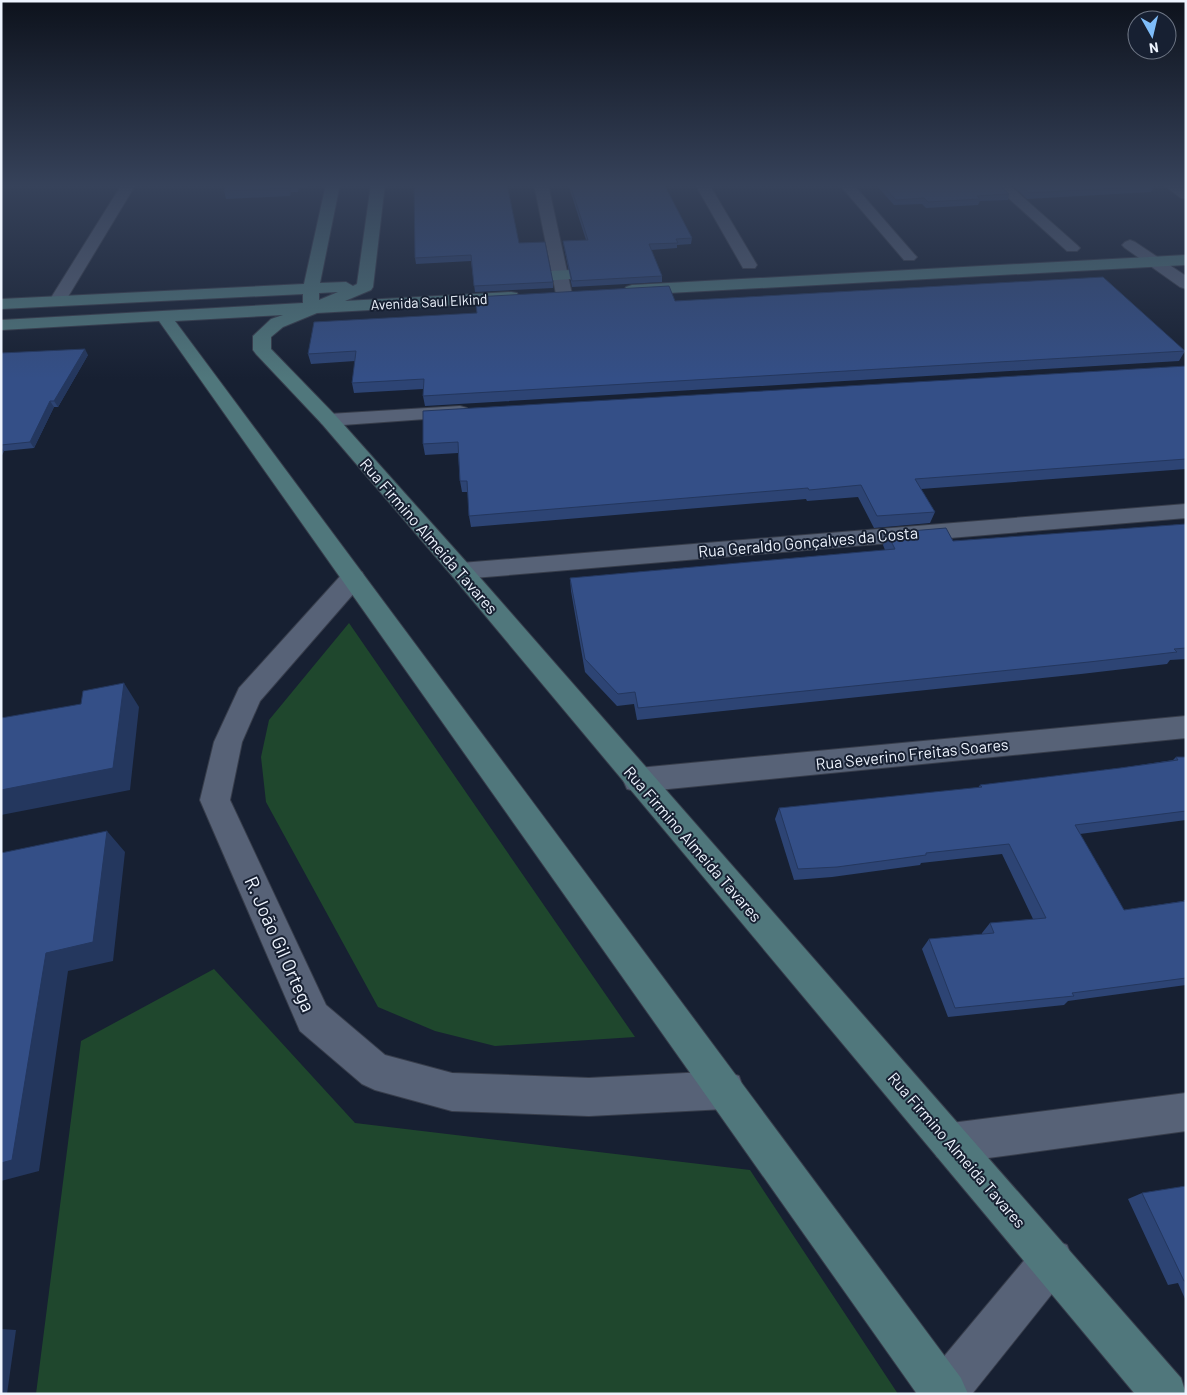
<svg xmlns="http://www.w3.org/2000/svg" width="1187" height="1395" viewBox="0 0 1187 1395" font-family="Barlow,sans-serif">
  <rect width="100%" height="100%" fill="#172032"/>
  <path fill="#1f472d" d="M 349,623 L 635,1037 L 495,1046 L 435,1031 L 378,1007 L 266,802 L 261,757 L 269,720 Z
    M 214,969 L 355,1123 L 750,1170 L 898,1394 L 36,1394 L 81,1041 Z"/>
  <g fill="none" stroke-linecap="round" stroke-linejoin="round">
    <defs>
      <path id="street" d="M 122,184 L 136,184 L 63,305 L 51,305 L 49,301 Z
        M 534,184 L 548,184 L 572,294 L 570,297 L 558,297 L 556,294 Z
        M 695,184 L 709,184 L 757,265 L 755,268 L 743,268 Z
        M 839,184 L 853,184 L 914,254 L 917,257 L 914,260 L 904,260 Z
        M 993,184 L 1008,184 L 1077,245 L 1080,248 L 1077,251 L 1067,251 Z
        M 1162,184 L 1178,184 L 1186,189 L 1186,199 L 1181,198 Z
        M 1130,240 L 1135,242 L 1186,276 L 1186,289 L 1180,287 L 1125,248 L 1122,245 L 1125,242 Z
        M 460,406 L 467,408 L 470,412 L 467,416 L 329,426 L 322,424 L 319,420 L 322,416 L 329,414 Z
        M 1186,504 L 1186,518 L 461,579 L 453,577 L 449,571 L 453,565 L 461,563 Z
        M 353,570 L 362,572 L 365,578 L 362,584 L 260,701 L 242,742 L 230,800 L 326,1005 L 385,1055 L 452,1073 L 589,1078 L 725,1071 L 739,1076 L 744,1090 L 739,1104 L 725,1109 L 589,1116 L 452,1111 L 375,1090 L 362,1084 L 300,1031 L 200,800 L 214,742 L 239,688 L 344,572 Z
        M 1186,716 L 1186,738 L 638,792 L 627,789 L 623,780 L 627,771 L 638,768 Z
        M 1186,1093 L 1186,1131 L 951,1163 L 937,1157 L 931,1143 L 937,1129 L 951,1123 Z
        M 1052,1239 L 1067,1245 L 1073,1260 L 1067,1275 L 972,1394 L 919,1394 L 926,1378 L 1037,1245 Z"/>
      <path id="secondary" d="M 326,184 L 340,184 L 320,283 L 346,282 L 353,286 L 357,284 L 371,184 L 385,184 L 373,287 L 371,290 L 345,301 L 511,292 L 517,293 L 519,297 L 517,301 L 511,302 L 317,313 L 283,327 L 271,337 L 271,349 L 336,416 L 469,565 L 1181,1378 L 1186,1394 L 1135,1394 L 453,577 L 322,424 L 256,354 L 253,350 L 253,336 L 271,319 L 283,315 L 175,321 L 961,1378 L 968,1394 L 917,1394 L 159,321 L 1,330 L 1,320 L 303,303 L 303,294 L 1,309 L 1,299 L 304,284 ZM 338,292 L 319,300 L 319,293 Z
        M 1186,255 L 1186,265 L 632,295 L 626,293 L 624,290 L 626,287 L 632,285 Z
        M 608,268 L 614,270 L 616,273 L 614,276 L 513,283 L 507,281 L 505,278 L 507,275 L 513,273 Z"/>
    </defs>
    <use href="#street" stroke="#373d4b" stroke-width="2"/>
    <use href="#secondary" stroke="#373d4b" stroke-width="2"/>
    <use href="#street" fill="#576277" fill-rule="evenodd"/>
    <use href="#secondary" fill="#50777c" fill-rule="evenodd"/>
  </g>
  <path fill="#2d4474" d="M 226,184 L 307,184 L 306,188 L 299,188 L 298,192 L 291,192 L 290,196 L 226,199 L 224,191 Z
    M 568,184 L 664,184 L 692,238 L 691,244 L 677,245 L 677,248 L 651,250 L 662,276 L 662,282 L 572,287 L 564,247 L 563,241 L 586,240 Z
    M 875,184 L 998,184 L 1009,194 L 1008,200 L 980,201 L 978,205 L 926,208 L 922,204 L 894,205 Z
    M 1011,184 L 1151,184 L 1154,186 L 1151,192 L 1027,199 Z
    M 519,243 L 553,282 L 553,288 L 475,292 L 471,261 L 416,264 L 415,258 Z
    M 675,301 L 1185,351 L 1179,361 L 425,406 L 423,396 L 423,389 L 354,393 L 352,383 L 355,361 L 311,364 L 308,354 Z
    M 1,353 L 88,355 L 58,407 L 54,407 L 34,448 L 4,451 L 1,457 Z
    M 1186,366 L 1186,469 L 921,489 L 935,512 L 930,523 L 874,528 L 858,497 L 807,501 L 806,499 L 471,527 L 469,516 L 468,492 L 462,492 L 460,481 L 458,453 L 425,455 L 423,444 Z
    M 1186,524 L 1186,659 L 1170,660 L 1167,664 L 1081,674 L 637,720 L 634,704 L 617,706 L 585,672 L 571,591 L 570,578 L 885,550 L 883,545 L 887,533 L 953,541 Z
    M 1176,757 L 1186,757 L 1186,820 L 1080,834 L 1124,910 L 1183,901 L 1186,899 L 1186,985 L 1068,1001 L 1064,1005 L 948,1017 L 922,949 L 929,939 L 982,934 L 982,933 L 990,923 L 1033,919 L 1002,854 L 921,863 L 920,865 L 832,877 L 794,880 L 775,819 L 779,808 L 978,788 L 980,785 L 1120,768 L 1173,760 Z
    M 1186,1186 L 1186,1301 L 1178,1283 L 1168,1285 L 1128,1199 L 1142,1193 Z"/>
  <path fill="#24375e" d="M 290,184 L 291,192 L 290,196 L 288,188 Z
    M 296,184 L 297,184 L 299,188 L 298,192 Z
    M 85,349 L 88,355 L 58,407 L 54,401 Z
    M 50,401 L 54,407 L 34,448 L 30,442 Z
    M 1,447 L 4,451 L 1,457 Z
    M 124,683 L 139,707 L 130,790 L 1,815 L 1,790 Z
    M 107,831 L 125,852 L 113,961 L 68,971 L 39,1171 L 1,1181 L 1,1163 L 46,953 Z
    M 1,1329 L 16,1330 L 7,1394 L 1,1394 Z"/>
  <path fill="#344f87" stroke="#24375e" d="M 226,184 L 293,184 L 290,184 L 288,188 L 224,191 Z
    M 414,184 L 507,184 L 519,243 L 545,242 L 553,282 L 474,286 L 471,255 L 415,258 Z
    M 570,184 L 664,184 L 692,238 L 676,239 L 678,243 L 649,244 L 662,276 L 572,281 L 563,241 L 588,240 Z
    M 881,184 L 998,184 L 1009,194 L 977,196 L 980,199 L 928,202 L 924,198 L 896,200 Z
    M 1019,184 L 1151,184 L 1154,186 L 1029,193 Z
    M 1103,277 L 1185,351 L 423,396 L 424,379 L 352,383 L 356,351 L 308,354 L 314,322 L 477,313 L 475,297 L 669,286 L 675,301 Z
    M 85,349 L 54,401 L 50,401 L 30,442 L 1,445 L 1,353 Z
    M 1186,366 L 1186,459 L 915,479 L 935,512 L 877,516 L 861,485 L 809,490 L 808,488 L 469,516 L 467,481 L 460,481 L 458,442 L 423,444 L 423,411 Z
    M 1186,524 L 1186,648 L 1174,649 L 1177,652 L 1089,662 L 638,708 L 635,692 L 618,694 L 585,659 L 570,578 L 895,549 L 887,533 L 946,528 L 953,541 Z
    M 124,683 L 113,768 L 1,790 L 1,718 L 81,704 L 83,691 Z
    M 1176,757 L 1186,757 L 1186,811 L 1075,825 L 1124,910 L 1186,901 L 1186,978 L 1072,993 L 1074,996 L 955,1008 L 929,939 L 994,933 L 990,923 L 1046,918 L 1009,844 L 926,853 L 926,855 L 837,867 L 798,869 L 779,808 L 982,787 L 980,785 L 1120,768 L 1178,760 Z
    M 107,831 L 93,942 L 46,953 L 12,1160 L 1,1163 L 1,853 Z
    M 1186,1186 L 1186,1281 L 1184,1281 L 1142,1193 Z"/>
  <linearGradient id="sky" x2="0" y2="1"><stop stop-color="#0d121c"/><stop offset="0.49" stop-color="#36425a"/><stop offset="1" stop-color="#36425a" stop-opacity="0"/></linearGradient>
  <rect width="1187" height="379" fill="url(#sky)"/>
  <g text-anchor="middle" stroke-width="4" stroke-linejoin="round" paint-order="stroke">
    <g font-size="14" fill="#eef4fe" stroke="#172032">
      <text transform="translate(429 302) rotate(-3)" y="5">Avenida Saul Elkind</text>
    </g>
    <g font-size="16" fill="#eef4fe" stroke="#172032">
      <text transform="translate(429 536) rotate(49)" y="6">Rua Firmino Almeida Tavares</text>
      <text transform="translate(808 542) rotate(-5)" y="6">Rua Geraldo Gonçalves da Costa</text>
      <text transform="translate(912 754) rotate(-6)" y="6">Rua Severino Freitas Soares</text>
      <text transform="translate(693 844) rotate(49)" y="6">Rua Firmino Almeida Tavares</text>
      <text transform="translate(957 1150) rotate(49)" y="6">Rua Firmino Almeida Tavares</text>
    </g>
    <g font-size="19" fill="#eef4fe" stroke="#172032">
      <text transform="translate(280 944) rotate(66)" y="7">R. João Gil Ortega</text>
    </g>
  </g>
  <rect width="1187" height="1395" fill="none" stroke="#eef4fe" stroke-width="5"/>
  <g transform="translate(1152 35) rotate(172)"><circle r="24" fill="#172032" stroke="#6d7584"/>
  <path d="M0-4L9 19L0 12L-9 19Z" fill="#7fbdfa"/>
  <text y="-8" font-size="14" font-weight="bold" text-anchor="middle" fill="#eef4fe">N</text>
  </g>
</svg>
